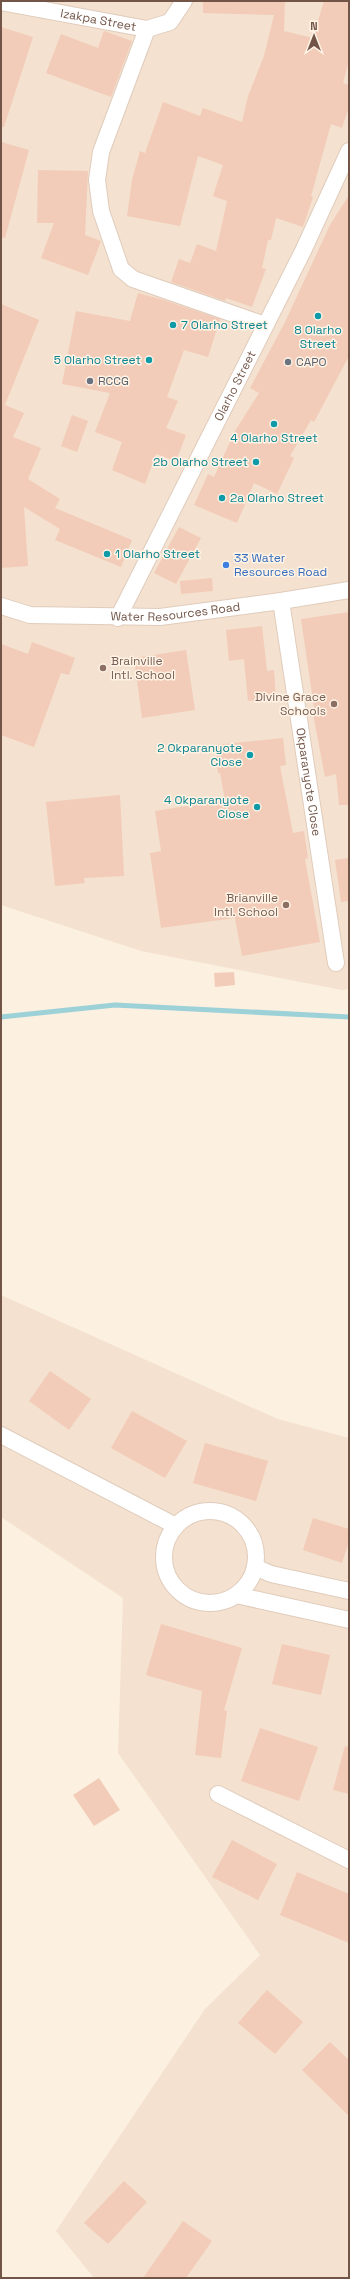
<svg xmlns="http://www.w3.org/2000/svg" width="350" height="2279" viewBox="0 0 350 2279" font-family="'Space Grotesk',sans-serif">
  <rect width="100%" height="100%" fill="#fcf0e0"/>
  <path fill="#f4e1cf" d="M 1,1 L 349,1 L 349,989 L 342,990 L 141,951 L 1,905 Z
    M 1,1295 L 278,1419 L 349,1438 L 349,2278 L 94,2278 L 56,2231 L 205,2009 L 260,1955 L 118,1753 L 123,1598 L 1,1517 Z"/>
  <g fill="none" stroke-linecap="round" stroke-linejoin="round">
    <path stroke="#9bd1d7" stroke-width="5" d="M 1,1017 L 115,1005 L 349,1017"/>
  </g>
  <path fill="#f2ccb8" d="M 203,1 L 285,1 L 284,31 L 313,38 L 324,1 L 349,1 L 349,60 L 343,83 L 349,85 L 349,107 L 342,128 L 331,124 L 311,196 L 313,197 L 303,227 L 276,218 L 271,240 L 268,240 L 262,268 L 266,269 L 252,307 L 226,298 L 225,301 L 171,282 L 179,259 L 190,263 L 197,244 L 216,251 L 227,201 L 213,196 L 223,165 L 198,156 L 180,226 L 127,216 L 132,180 L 140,151 L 145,153 L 163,102 L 200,116 L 203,108 L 242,122 L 248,96 L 264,56 L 274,15 L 203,13 Z
    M 1,27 L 33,37 L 4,127 L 1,127 Z
    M 104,31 L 132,41 L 111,97 L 46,73 L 61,34 L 98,48 Z
    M 1,142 L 29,150 L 5,238 L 1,237 Z
    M 38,170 L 88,171 L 85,235 L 101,241 L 88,275 L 41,258 L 54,223 L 37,223 Z
    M 349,195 L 349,356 L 314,422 L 311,420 L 290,456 L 294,458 L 277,494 L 254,483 L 237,523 L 194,505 L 208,474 L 214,477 L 235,431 L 259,393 L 250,388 L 285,322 L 330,225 Z
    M 138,293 L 164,300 L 220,319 L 208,357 L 184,350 L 167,397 L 178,401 L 166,428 L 186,435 L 176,461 L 156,454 L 145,484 L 112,470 L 122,442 L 95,432 L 110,393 L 62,384 L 76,311 L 130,321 Z
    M 1,304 L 39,320 L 5,405 L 24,413 L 13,437 L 41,448 L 28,479 L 60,499 L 55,508 L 132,540 L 121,567 L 55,540 L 60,529 L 24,507 L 28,566 L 1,568 Z
    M 72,415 L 88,421 L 77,452 L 61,446 Z
    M 179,527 L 201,538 L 176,584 L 154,573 Z
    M 212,578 L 213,591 L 181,594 L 180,581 Z
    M 349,612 L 349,805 L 339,805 L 336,774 L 325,777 L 313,714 L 315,714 L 301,619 Z
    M 262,626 L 267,671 L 274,670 L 276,698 L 248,701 L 244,659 L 229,661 L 226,630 Z
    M 32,642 L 75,658 L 69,675 L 61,673 L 34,747 L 1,735 L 1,644 L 28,654 Z
    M 186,650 L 195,710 L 142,718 L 134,658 Z
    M 283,738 L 286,765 L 280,766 L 293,833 L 304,831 L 308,858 L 305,859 L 320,942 L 242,956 L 235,918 L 161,928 L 150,853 L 161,851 L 155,811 L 225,800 L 220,773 L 218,773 L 215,745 Z
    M 120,795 L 124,876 L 84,878 L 85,883 L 55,886 L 46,802 Z
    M 349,858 L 349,901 L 341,902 L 335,860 Z
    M 234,972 L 235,985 L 215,987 L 214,973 Z
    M 50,1371 L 91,1399 L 69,1430 L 29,1401 Z
    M 132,1411 L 187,1441 L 165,1478 L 111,1448 Z
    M 205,1443 L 268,1461 L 256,1501 L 193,1483 Z
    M 313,1518 L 349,1529 L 349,1541 L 342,1563 L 303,1550 Z
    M 161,1624 L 242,1648 L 224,1710 L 227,1711 L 221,1758 L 195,1755 L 202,1691 L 146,1675 Z
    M 282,1644 L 330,1655 L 321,1695 L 272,1684 Z
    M 260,1728 L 318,1747 L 299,1801 L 241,1781 Z
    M 345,1746 L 349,1747 L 349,1794 L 333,1790 Z
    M 99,1778 L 120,1810 L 94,1826 L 73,1795 Z
    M 232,1840 L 277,1864 L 258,1900 L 212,1877 Z
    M 297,1872 L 349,1894 L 349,1943 L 280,1915 Z
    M 267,1990 L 303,2022 L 275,2054 L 238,2023 Z
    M 330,2042 L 349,2060 L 349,2116 L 302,2070 Z
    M 124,2181 L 147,2202 L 108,2244 L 84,2223 Z
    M 183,2221 L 212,2241 L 186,2278 L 143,2278 Z"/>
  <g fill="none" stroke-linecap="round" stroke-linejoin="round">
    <defs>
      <g id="street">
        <path id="s1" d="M 1,2 L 147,29 L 170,22 L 184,1"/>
        <path d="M 147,29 L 101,152 L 97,180 L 101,211 L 121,269 L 133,279 L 265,325"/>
        <path id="s2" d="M 281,601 L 336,963"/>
        <path id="s3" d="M 1,606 L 30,615 L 160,617 L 281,601 L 349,590"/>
        <path id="s4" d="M 118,618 L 303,251 L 349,151"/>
        <path d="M 1,1435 L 176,1526"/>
        <circle cx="210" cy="1557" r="46"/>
        <path d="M 255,1567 L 271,1574 L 349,1591"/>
        <path d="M 236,1595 L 349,1620"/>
        <path d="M 218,1794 L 349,1860"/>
      </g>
    </defs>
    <use href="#street" stroke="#e0ccbc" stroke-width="18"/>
    <use href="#street" stroke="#fff" stroke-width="16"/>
  </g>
  <g fill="#0f9aa8" stroke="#fff4e6" stroke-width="1.5">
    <circle cx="318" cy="316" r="4"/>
    <circle cx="173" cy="325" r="4"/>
    <circle cx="149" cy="360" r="4"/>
    <circle cx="274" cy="424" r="4"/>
    <circle cx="256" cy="462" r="4"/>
    <circle cx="222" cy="498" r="4"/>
    <circle cx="107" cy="554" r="4"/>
    <circle cx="250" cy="755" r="4"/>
    <circle cx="257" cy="807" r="4"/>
  </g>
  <g fill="#6b7280" stroke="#fff4e6" stroke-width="1.5">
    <circle cx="288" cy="362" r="4"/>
    <circle cx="90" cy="381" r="4"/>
  </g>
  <circle fill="#3f7fe0" stroke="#fff4e6" stroke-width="1.5" cx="226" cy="565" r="4"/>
  <g fill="#8d6e63" stroke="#fff4e6" stroke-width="1.5">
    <circle cx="103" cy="668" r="4"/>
    <circle cx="334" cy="704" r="4"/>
    <circle cx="286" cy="905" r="4"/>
  </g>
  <g text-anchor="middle" stroke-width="3" stroke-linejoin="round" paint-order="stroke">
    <g font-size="12" fill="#735547" stroke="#fff4e6">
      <text dy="4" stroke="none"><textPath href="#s1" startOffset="99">Izakpa Street</textPath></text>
      <text dy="4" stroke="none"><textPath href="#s4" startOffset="260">Olarho Street</textPath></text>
      <text dy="4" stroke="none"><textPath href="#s3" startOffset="176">Water Resources Road</textPath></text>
      <text dy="4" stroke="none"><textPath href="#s2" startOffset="183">Okparanyote Close</textPath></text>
    </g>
    <g font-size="12" fill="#0d838f" stroke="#fff4e6" text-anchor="end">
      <text x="181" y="329" text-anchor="start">7 Olarho Street</text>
      <text x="318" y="334" text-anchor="middle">8 Olarho<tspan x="318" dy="14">Street</tspan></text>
      <text x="141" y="364">5 Olarho Street</text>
      <text x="274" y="442" text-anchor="middle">4 Olarho Street</text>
      <text x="248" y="466">2b Olarho Street</text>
      <text x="230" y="502" text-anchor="start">2a Olarho Street</text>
      <text x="115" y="558" text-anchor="start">1 Olarho Street</text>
      <text x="242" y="752">2 Okparanyote<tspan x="242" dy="14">Close</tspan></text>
      <text x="249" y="804">4 Okparanyote<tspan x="249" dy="14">Close</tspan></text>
    </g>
    <g font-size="12" fill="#5b616d" stroke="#fff4e6" text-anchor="start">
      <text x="296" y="366">CAPO</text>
      <text x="98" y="385">RCCG</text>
    </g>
    <g font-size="12" fill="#366cbe" stroke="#fff4e6" text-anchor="start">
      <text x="234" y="562">33 Water<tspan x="234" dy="14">Resources Road</tspan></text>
    </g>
    <g font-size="12" fill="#785e54" stroke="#fff4e6" text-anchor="end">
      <text x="111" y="665" text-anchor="start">Brainville<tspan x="111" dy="14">Intl. School</tspan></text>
      <text x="326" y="701">Divine Grace<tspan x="326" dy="14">Schools</tspan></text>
      <text x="278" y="902">Brianville<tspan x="278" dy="14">Intl. School</tspan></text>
    </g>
  </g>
  <rect width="350" height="2279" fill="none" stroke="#735547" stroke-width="4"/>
  <g transform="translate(314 36)" stroke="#fff4e6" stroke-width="3" paint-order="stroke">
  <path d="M0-3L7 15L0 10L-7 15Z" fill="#735547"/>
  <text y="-6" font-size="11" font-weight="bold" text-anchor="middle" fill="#735547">N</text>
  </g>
</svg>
